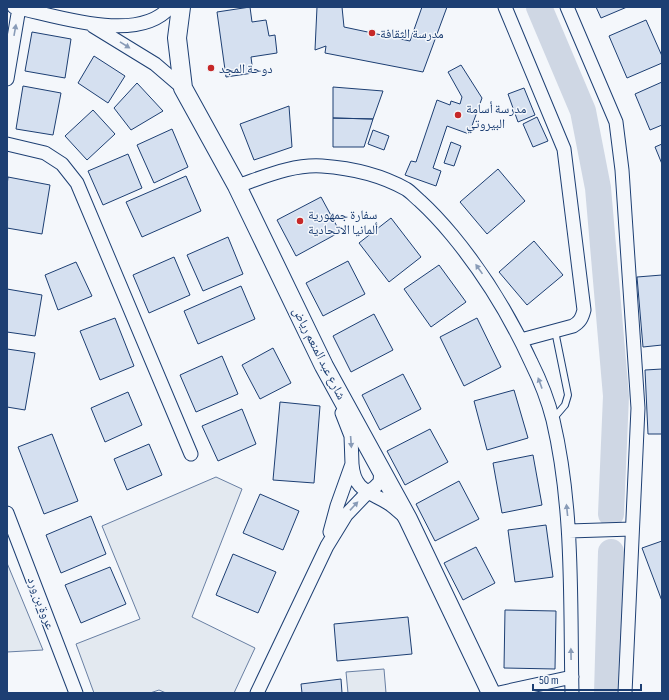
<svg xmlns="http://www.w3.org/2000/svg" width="669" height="700" viewBox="0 0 669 700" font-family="'Sofia Sans Condensed','Noto Naskh Arabic',sans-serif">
  <rect width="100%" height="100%" fill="#f4f7fb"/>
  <path fill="#e3e9f0" stroke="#687fa3" d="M 216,477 L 242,489 L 192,617 L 255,648 L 234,693 L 166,693 L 159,690 L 150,693 L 94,693 L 76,644 L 140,619 L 102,526 Z
    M 7,563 L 43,650 L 7,652 Z
    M 384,669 L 386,693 L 348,693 L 346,672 Z"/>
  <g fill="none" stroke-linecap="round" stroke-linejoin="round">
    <path stroke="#cfd7e4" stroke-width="26" d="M 539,7 L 583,111 L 598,188 L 616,396 L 611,514
      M 607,693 L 611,552"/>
  </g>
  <path fill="#d5e0f0" stroke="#1d3f73" d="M 250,7 L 252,22 L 266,20 L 269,36 L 275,35 L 277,53 L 251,57 L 253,73 L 226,77 L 217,12 Z
    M 317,7 L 342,7 L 344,27 L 410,41 L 422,7 L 447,7 L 423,72 L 325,53 L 326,46 L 315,50 Z
    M 596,7 L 627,7 L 601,18 Z
    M 646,20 L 662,56 L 662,63 L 627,78 L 609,36 Z
    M 32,32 L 71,39 L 65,78 L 25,71 Z
    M 94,56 L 125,76 L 108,103 L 78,83 Z
    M 461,65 L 482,98 L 469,134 L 447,126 L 433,168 L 441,171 L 436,186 L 405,175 L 411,161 L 416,162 L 437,100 L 450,105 L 451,101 L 460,104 L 462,97 L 448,72 Z
    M 662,82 L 662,125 L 650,130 L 635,94 Z
    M 137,83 L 163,111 L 131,130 L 114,108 Z
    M 23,86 L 61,93 L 53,135 L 16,129 Z
    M 333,87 L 383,91 L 373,119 L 333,118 Z
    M 524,88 L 535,115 L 518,122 L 508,94 Z
    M 289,106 L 292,147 L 254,160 L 240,124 Z
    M 93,110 L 115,134 L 87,160 L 65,136 Z
    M 537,117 L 548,141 L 533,147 L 523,124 Z
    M 333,118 L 373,119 L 364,147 L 333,147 Z
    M 172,129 L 188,167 L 154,183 L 137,145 Z
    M 373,130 L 389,136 L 384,150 L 368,144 Z
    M 451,142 L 461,146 L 454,166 L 444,163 Z
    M 662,144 L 662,164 L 655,147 Z
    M 128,154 L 142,188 L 103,205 L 88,171 Z
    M 498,169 L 525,201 L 487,234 L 460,202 Z
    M 186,176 L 201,211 L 142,237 L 126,202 Z
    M 8,177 L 50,185 L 42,234 L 7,228 L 7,186 Z
    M 321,197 L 340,232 L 296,256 L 277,220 Z
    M 391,218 L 421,257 L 389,282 L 359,243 Z
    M 228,237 L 243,274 L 203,291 L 187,255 Z
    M 534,241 L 563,275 L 527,305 L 499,272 Z
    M 174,257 L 190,295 L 149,313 L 133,275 Z
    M 348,261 L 365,294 L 323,316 L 306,283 Z
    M 76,262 L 92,296 L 58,310 L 45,275 Z
    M 439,265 L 466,302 L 431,327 L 404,289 Z
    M 662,275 L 662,345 L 643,347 L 637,277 Z
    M 241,286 L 255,319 L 198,344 L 184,311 Z
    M 7,289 L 42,295 L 35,336 L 7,332 Z
    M 374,314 L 393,350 L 351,372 L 333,336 Z
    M 115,318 L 134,366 L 100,380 L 80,331 Z
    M 477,318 L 501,367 L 464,386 L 440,337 Z
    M 273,348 L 291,383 L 260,399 L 242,365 Z
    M 7,349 L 35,353 L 25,410 L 7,407 Z
    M 222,356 L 238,394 L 196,412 L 180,375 Z
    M 662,369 L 662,434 L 648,434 L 645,370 Z
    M 403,374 L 421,409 L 380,430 L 362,395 Z
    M 514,390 L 528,438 L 487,450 L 474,401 Z
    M 128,392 L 142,425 L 105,442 L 91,408 Z
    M 280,402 L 320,406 L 314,483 L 273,480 Z
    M 242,409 L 256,444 L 218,461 L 202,426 Z
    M 430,429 L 448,462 L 405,485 L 387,451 Z
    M 52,434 L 78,501 L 44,514 L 18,447 Z
    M 149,444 L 162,475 L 127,490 L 114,459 Z
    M 533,455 L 542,505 L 502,513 L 493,463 Z
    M 459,481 L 479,519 L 435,541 L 416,504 Z
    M 260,494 L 299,511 L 283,550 L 243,533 Z
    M 91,516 L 106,554 L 61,573 L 46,535 Z
    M 546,525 L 553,577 L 515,582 L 508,530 Z
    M 662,541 L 662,601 L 642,548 Z
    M 476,547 L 495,583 L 463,600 L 444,563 Z
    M 233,554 L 276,572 L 258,613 L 216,595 Z
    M 110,567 L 126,604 L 81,623 L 65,585 Z
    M 505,610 L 556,611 L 555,669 L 504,668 Z
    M 408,617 L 412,654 L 337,661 L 334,624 Z
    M 341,679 L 342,693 L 302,693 L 301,684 Z"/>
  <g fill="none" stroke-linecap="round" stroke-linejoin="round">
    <defs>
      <path id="service" d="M 553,419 L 565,405 L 568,395 L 555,331"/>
      <path id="minor" d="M 14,7 C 55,15 138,45 170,7
        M 505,7 L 564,149 L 584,310 C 582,318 580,322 573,326 L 521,340
        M 567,7 L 616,122 L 622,170 L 638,408 L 625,693
        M 93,26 L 155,64 L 183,88
        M 7,79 L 19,8
        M 7,144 L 45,153 L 62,164 L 77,183 L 191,454
        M 237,186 C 264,177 293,164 322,166 C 350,168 381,175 406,189 C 411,192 415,197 420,201 C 432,212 442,223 452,235 C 485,275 510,316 531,362 C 540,380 548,400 553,420 C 574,509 570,602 572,693
        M 352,464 C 354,490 368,491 388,503 C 393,506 398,511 403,515
        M 7,513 L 76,693
        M 569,531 L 632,529
        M 330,532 L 337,506 L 352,464 L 351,436 L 342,413
        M 257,693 L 327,546 L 346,515 L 368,492 L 374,488 L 380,482 L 381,469
        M 499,693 L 572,677"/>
      <path id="secondary" d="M 181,7 L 177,38 L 183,88 L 237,186 L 324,366 L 408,519 L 491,693"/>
    </defs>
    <use href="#service" stroke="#1d3f73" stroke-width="8"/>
    <use href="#minor" stroke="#1d3f73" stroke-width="15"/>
    <use href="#secondary" stroke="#1d3f73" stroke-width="20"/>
    <use href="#service" stroke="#f4f7fb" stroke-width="6"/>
    <use href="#minor" stroke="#f4f7fb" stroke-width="13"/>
    <use href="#secondary" stroke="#f4f7fb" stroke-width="18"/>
  </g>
  <defs><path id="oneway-solid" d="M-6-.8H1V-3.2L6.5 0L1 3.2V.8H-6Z"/></defs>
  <g fill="#889bb7">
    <use href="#oneway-solid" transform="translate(15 30) rotate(-80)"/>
    <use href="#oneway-solid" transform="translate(125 45) rotate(32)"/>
    <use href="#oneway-solid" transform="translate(479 269) rotate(-125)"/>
    <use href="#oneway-solid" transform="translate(540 383) rotate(-110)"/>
    <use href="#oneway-solid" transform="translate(351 442) rotate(86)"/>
    <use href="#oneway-solid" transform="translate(354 506) rotate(-47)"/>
    <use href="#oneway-solid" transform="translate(567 510) rotate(-96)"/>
    <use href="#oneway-solid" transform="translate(571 654) rotate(-91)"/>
  </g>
  <g fill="#c62828" stroke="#f4f7fb" stroke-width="1.5">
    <circle cx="372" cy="33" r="4"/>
    <circle cx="211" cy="68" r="4"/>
    <circle cx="458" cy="115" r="4"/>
    <circle cx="300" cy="221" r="4"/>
  </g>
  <g text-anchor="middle" stroke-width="3" stroke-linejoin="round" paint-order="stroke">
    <g font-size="13" fill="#1d3f73" stroke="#f4f7fb" text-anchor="start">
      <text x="380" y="38">مدرسة الثقافة</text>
      <text x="219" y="73">دوحة المجد</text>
      <text x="466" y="113">مدرسة أسامة<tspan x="466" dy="15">البيروتي</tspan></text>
      <text x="308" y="219">سفارة جمهورية<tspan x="308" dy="15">ألمانيا الاتحادية</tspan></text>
    </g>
    <g font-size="13" fill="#1d3f73" stroke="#f4f7fb">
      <text transform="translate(320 353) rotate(63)" y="5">شارع عبد المنعم رياض</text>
      <text transform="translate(42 603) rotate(69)" y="5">عروة بن ورد</text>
    </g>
  </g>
  <rect width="669" height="700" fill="none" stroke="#1d3f73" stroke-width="16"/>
  <path d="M533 684v6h108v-6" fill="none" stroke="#1d3f73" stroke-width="2"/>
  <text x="539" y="684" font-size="12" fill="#1d3f73" stroke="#f4f7fb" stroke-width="3" paint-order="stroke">50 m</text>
</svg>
